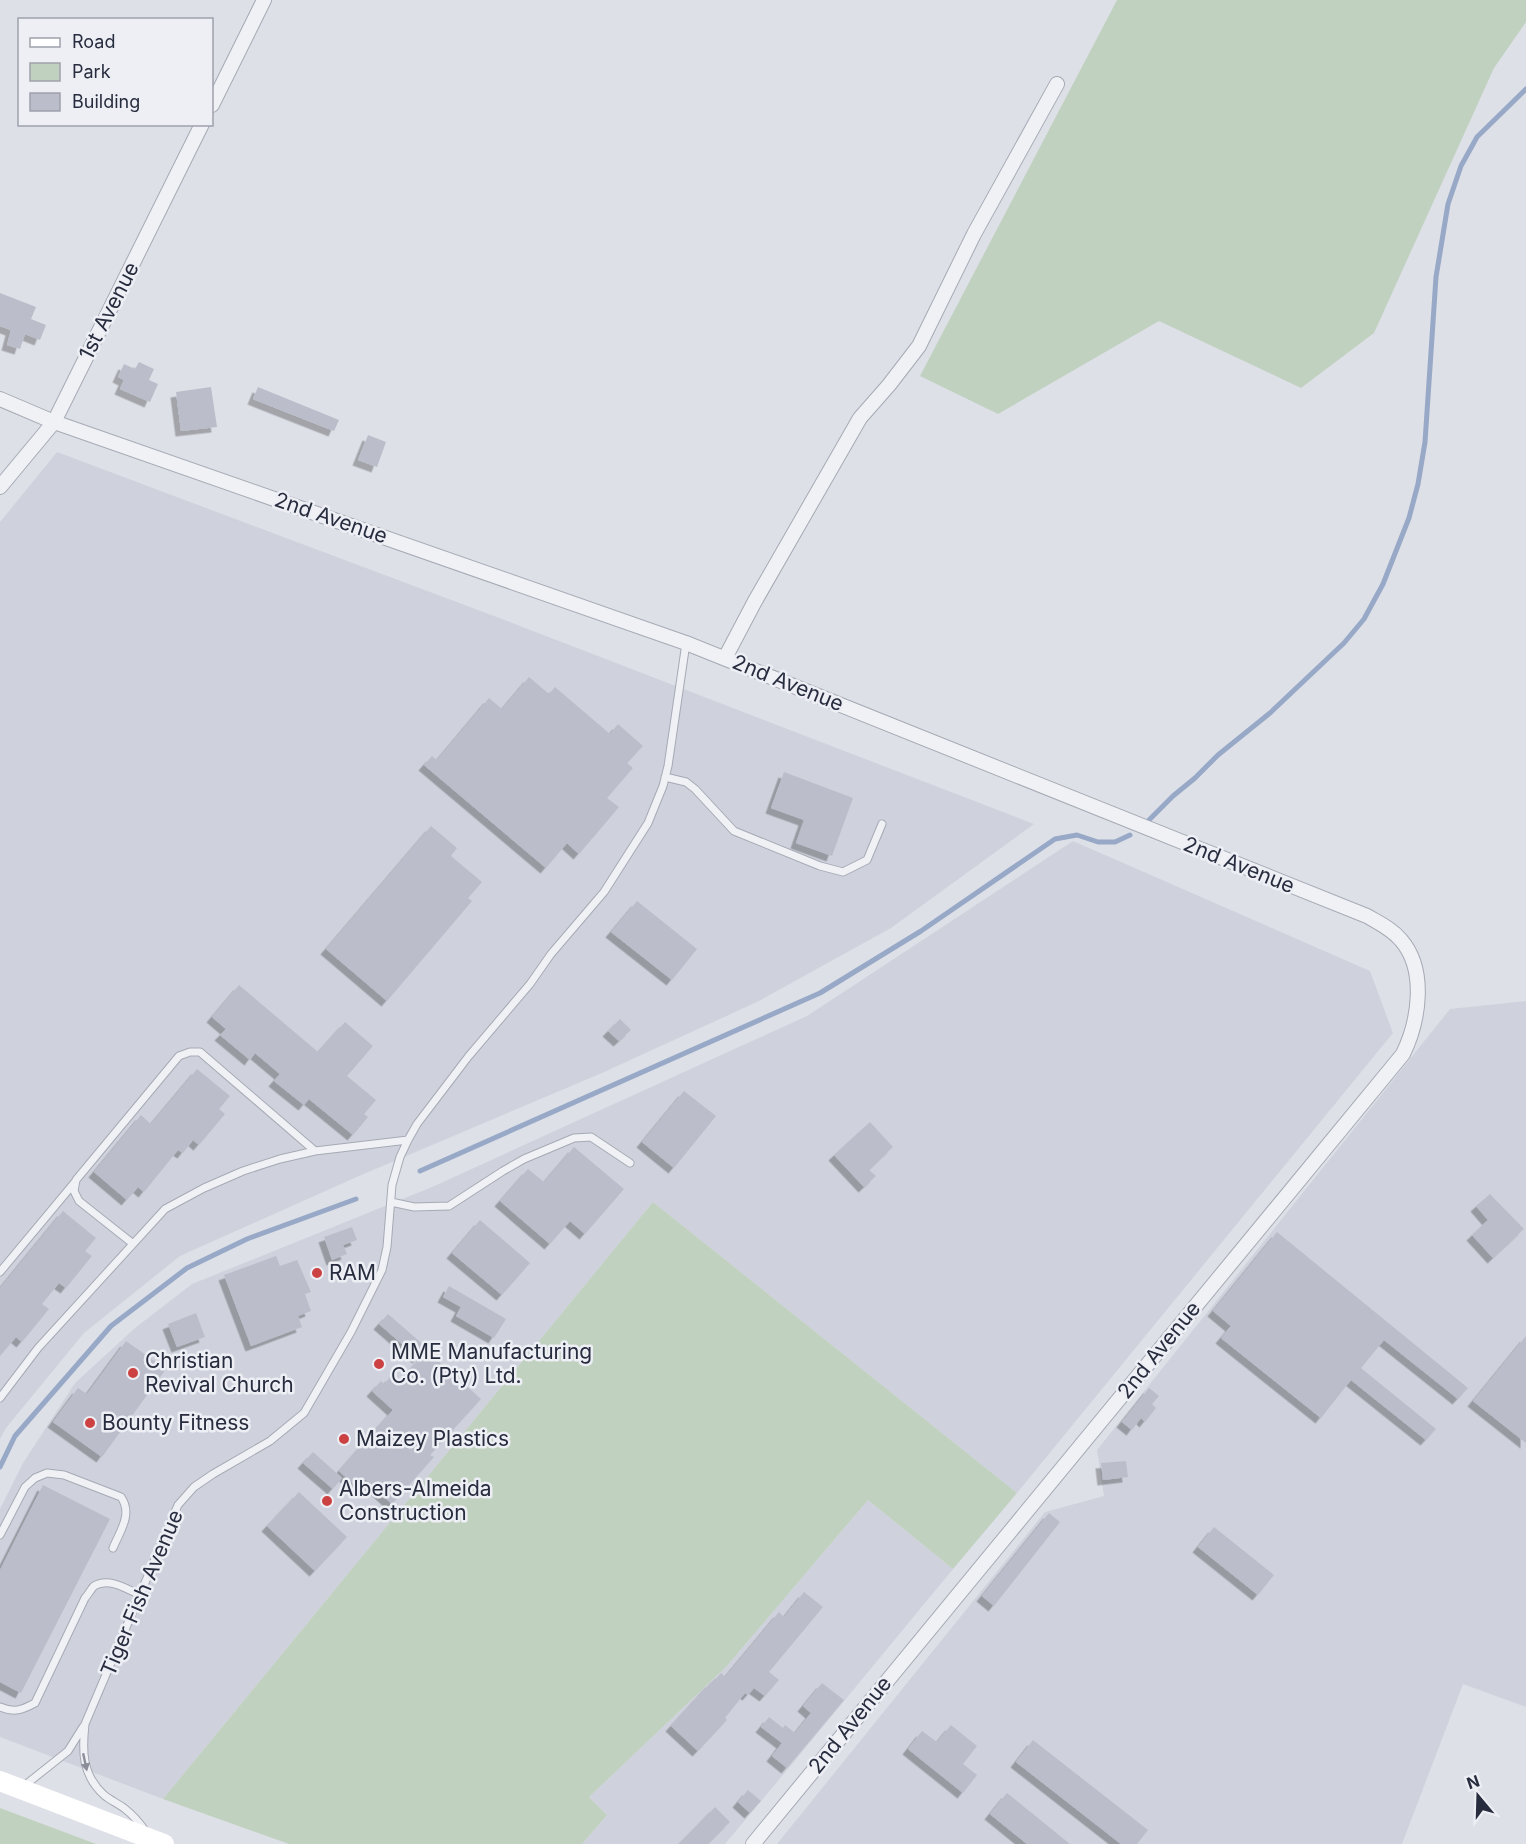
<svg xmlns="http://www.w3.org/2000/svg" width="1526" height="1844" viewBox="0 0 1526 1844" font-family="Inter,sans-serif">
  <defs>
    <filter id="shadow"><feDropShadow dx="-5.5" dy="5.5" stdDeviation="0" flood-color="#0004"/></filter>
  </defs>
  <rect width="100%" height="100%" fill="#dde0e7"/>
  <path fill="#cfd2dc" d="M 57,452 L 515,624 L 1034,824 L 891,928 L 757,1002 L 602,1073 L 359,1176 L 180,1256 L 84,1333 L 6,1428 L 0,1439 L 0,522 Z
    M 1073,841 L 1370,971 L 1393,1033 L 1017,1493 L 653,1202 L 163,1799 L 0,1737 L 0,1509 L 23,1463 L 75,1383 L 135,1328 L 192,1284 L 432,1187 L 807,1016 Z
    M 1526,1001 L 1526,1707 L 1463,1684 L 1402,1844 L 777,1844 L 1045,1512 L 1104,1496 L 1097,1450 L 1450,1009 Z
    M 868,1500 L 953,1569 L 798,1757 L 725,1844 L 582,1844 L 607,1815 L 589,1797 L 726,1667 Z"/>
  <path fill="#c1d1bf" d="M 1117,0 L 1526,0 L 1526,22 L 1494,68 L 1374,333 L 1301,388 L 1159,321 L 998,414 L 920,376 Z
    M 653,1202 L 1017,1493 L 953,1569 L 868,1500 L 726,1667 L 589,1797 L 607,1815 L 582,1844 L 289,1844 L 163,1799 Z
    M 0,1808 L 96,1844 L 0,1844 Z"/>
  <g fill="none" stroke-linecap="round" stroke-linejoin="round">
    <path stroke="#98a8c7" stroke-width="5" d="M 1146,823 L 1173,796 L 1195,778 L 1218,755 L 1270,713 L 1344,643 L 1364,619 L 1383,584 L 1409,518 L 1418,484 L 1425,442 L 1436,277 L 1448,204 L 1461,166 L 1477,137 L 1526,89
      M 420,1171 L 820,993 L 921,931 L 1055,839 L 1077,835 L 1098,842 L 1115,842 L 1130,835
      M 0,1467 L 15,1436 L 111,1326 L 187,1268 L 247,1239 L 356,1199"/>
  </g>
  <path fill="#bbbeca" filter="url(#shadow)" d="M 0,293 L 36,307 L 31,319 L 46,325 L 40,340 L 25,334 L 20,349 L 7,345 L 11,330 L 0,326 Z
    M 139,362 L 154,369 L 149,380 L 158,384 L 150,402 L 120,389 L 124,380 L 118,377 L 124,364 L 135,369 Z
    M 211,387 L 217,427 L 181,431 L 176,392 Z
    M 258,387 L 339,420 L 334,431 L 253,399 Z
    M 368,435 L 386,442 L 377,467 L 358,460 Z
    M 529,677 L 549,694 L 555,687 L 610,734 L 618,724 L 643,746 L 627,763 L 633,768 L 607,798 L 619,807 L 579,854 L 567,843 L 546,868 L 424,765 L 432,756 L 437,760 L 489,698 L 502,709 Z
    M 784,772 L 853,798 L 832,856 L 796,843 L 804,820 L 771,808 Z
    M 431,826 L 457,848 L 451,856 L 482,882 L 468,898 L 472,901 L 387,1001 L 326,949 Z
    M 637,901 L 697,949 L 672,980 L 611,932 Z
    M 239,985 L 318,1052 L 345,1022 L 373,1046 L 347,1076 L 376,1100 L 364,1114 L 368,1117 L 353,1135 L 309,1099 L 304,1105 L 274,1081 L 280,1074 L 255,1053 L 250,1060 L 220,1035 L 226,1029 L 212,1017 Z
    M 620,1019 L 631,1030 L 619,1041 L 608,1031 Z
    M 197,1069 L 230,1096 L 219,1109 L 225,1114 L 199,1145 L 193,1140 L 183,1153 L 178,1150 L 144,1192 L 138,1187 L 127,1200 L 94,1172 L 141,1115 L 151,1124 Z
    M 684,1091 L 716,1116 L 674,1168 L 642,1142 Z
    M 870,1122 L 893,1147 L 869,1170 L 876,1176 L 864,1187 L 834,1155 Z
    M 574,1147 L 624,1189 L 585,1234 L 570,1221 L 550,1244 L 500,1201 L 528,1169 L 544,1182 Z
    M 1490,1194 L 1524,1229 L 1493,1258 L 1472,1235 L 1488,1220 L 1476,1206 Z
    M 63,1211 L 96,1238 L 85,1251 L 92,1256 L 66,1288 L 59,1283 L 42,1304 L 49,1309 L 22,1342 L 16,1337 L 0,1356 L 0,1288 Z
    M 480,1220 L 530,1263 L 502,1295 L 452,1253 Z
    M 352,1227 L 357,1240 L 343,1245 L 347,1254 L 332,1260 L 324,1237 Z
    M 1277,1232 L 1468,1388 L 1458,1399 L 1384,1340 L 1361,1368 L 1436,1429 L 1426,1440 L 1351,1380 L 1321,1418 L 1221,1338 L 1231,1326 L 1213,1311 Z
    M 276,1256 L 280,1266 L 297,1260 L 311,1292 L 305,1294 L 311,1311 L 298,1316 L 302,1327 L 251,1346 L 224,1275 Z
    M 449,1286 L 506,1319 L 494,1338 L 456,1316 L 461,1307 L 443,1297 Z
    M 196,1313 L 205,1337 L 177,1347 L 168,1324 Z
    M 388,1314 L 427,1348 L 418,1358 L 379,1324 Z
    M 1526,1336 L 1526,1443 L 1473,1401 Z
    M 126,1341 L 166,1369 L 102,1457 L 53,1422 L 78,1388 L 87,1394 Z
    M 427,1351 L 481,1399 L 430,1455 L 434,1457 L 392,1504 L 365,1479 L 357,1487 L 339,1471 L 393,1410 L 372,1391 L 381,1381 L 384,1384 L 391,1376 L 398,1382 Z
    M 1149,1388 L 1159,1396 L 1152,1404 L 1156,1408 L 1145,1422 L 1141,1418 L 1132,1430 L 1122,1422 Z
    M 313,1452 L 342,1478 L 333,1489 L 303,1463 Z
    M 1126,1461 L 1128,1477 L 1103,1480 L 1101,1463 Z
    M 43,1485 L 110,1519 L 21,1693 L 0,1682 L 0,1570 Z
    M 299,1492 L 347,1537 L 315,1571 L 267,1526 Z
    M 1049,1513 L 1060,1522 L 994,1606 L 982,1596 Z
    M 1214,1527 L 1274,1575 L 1258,1595 L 1198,1547 Z
    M 804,1592 L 823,1607 L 769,1672 L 779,1680 L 765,1696 L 754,1688 L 748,1695 L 745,1693 L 725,1718 L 727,1720 L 698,1751 L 671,1726 L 711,1682 L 712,1683 L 721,1673 L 725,1677 L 779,1612 L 784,1617 Z
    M 822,1683 L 844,1700 L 787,1768 L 772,1756 L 782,1743 L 761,1727 L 769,1717 L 783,1728 L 785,1725 L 795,1733 L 811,1713 L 803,1706 Z
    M 951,1725 L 977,1746 L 963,1764 L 977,1775 L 963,1793 L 908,1749 L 922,1731 L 937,1742 Z
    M 1033,1740 L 1148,1830 L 1137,1844 L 1121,1844 L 1016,1762 Z
    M 748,1790 L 761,1801 L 750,1813 L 738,1802 Z
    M 1007,1793 L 1070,1844 L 1027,1844 L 990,1814 Z
    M 715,1807 L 730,1822 L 708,1844 L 679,1844 Z"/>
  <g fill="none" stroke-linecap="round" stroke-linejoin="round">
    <defs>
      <path id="lane" d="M 665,777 L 686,782 L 695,789 L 734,831 L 820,866 L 843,872 L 867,860 L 882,824
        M 391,1202 L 414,1207 L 449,1206 L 503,1171 L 524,1159 L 574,1138 L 591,1137 L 630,1163
        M 132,1243 L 79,1201 L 74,1191 L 76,1180 L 179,1056 L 190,1052 L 200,1052 L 315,1151
        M 0,1272 L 75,1182
        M 0,1398 L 38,1348 L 165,1209 L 204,1188 L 243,1171 L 280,1159 L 315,1151 L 408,1140
        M 0,1535 L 25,1487 L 35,1478 L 47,1473 L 64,1475 L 121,1497 C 133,1514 120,1531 113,1548
        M 0,1707 C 14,1713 22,1710 35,1703 L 85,1598 C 88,1595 91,1589 94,1586 C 109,1577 127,1589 140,1595
        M 24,1786 L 68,1751 L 83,1727
        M 146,1832 C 140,1823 133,1815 124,1808 C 117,1803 110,1800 104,1795 C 82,1775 82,1751 85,1724 L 178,1505 L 194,1487 L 213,1474 L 270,1441 L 304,1413 L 351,1332 L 382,1270 L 387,1247 L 392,1185 L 400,1157 L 408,1140 L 417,1124 L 468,1057 L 530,984 L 551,954 L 604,892 L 648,823 L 663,786 L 668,766 L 686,643"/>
      <path id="street" d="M 212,105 L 264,0
        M 0,399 L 54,422 L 686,643 L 1367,916 C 1379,923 1392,929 1401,940 C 1427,970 1419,1021 1403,1054 L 753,1844
        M 0,487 L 54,422 L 202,124
        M 725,658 L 755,601 L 860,418 L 889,385 L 919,346 L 974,234 L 1057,84"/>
    </defs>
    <use href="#lane" stroke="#a6aab4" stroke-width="9"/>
    <use href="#street" stroke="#a6aab4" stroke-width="16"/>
    <use href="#lane" stroke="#f0f1f5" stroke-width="7"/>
    <use href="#street" stroke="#f0f1f5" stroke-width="14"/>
    <path stroke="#fff" stroke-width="20" d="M 0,1781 L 164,1844"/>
  </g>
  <defs><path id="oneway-solid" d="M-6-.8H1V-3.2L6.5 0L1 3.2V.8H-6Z" transform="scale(1.5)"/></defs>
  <use fill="#8c8e9a" href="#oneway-solid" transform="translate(85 1762) rotate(78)"/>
  <g fill="#cc4243" stroke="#edeff5" stroke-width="2">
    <circle cx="317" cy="1273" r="6"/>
    <circle cx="379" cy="1364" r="6"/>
    <circle cx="133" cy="1373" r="6"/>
    <circle cx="90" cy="1423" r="6"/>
    <circle cx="344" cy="1439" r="6"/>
    <circle cx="327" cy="1501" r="6"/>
  </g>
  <g text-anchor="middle" stroke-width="5" stroke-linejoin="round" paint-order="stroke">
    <g font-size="21" fill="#272c3e" stroke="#edeff5">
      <text transform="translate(109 311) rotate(-63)" y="7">1st Avenue</text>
      <text transform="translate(331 518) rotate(19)" y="7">2nd Avenue</text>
      <text transform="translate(788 683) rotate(22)" y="7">2nd Avenue</text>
      <text transform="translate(1239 865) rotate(22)" y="7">2nd Avenue</text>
      <text transform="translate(1159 1350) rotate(-51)" y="7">2nd Avenue</text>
      <text transform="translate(142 1593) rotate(-67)" y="7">Tiger Fish Avenue</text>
      <text transform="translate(850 1725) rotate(-51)" y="7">2nd Avenue</text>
    </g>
    <g font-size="21" fill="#272c3e" stroke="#edeff5" text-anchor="start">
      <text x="329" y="1280">RAM</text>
      <text x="391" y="1359">MME Manufacturing<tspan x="391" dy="24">Co. (Pty) Ltd.</tspan></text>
      <text x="145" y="1368">Christian<tspan x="145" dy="24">Revival Church</tspan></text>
      <text x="102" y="1430">Bounty Fitness</text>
      <text x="356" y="1446">Maizey Plastics</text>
      <text x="339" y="1496">Albers-Almeida<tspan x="339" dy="24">Construction</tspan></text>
    </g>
  </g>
  <rect x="18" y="18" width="195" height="108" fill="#edeff5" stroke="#9ea1ac" stroke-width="1.5"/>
  <rect x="30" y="38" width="30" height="9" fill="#ffffff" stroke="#9ea1ac" stroke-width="1.5"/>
  <text x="72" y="48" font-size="18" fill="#272c3e">Road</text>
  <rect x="30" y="63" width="30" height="18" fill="#c1d1bf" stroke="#9ea1ac" stroke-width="1.5"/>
  <text x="72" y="78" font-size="18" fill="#272c3e">Park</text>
  <rect x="30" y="93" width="30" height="18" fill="#bbbeca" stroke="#9ea1ac" stroke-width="1.5"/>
  <text x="72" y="108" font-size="18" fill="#272c3e">Building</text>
  <g transform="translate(1478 1796) rotate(341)" stroke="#edeff5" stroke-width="4.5" paint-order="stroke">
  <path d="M0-4.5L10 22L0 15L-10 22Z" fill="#272c3e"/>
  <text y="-9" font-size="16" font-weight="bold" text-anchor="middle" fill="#272c3e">N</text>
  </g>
</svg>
